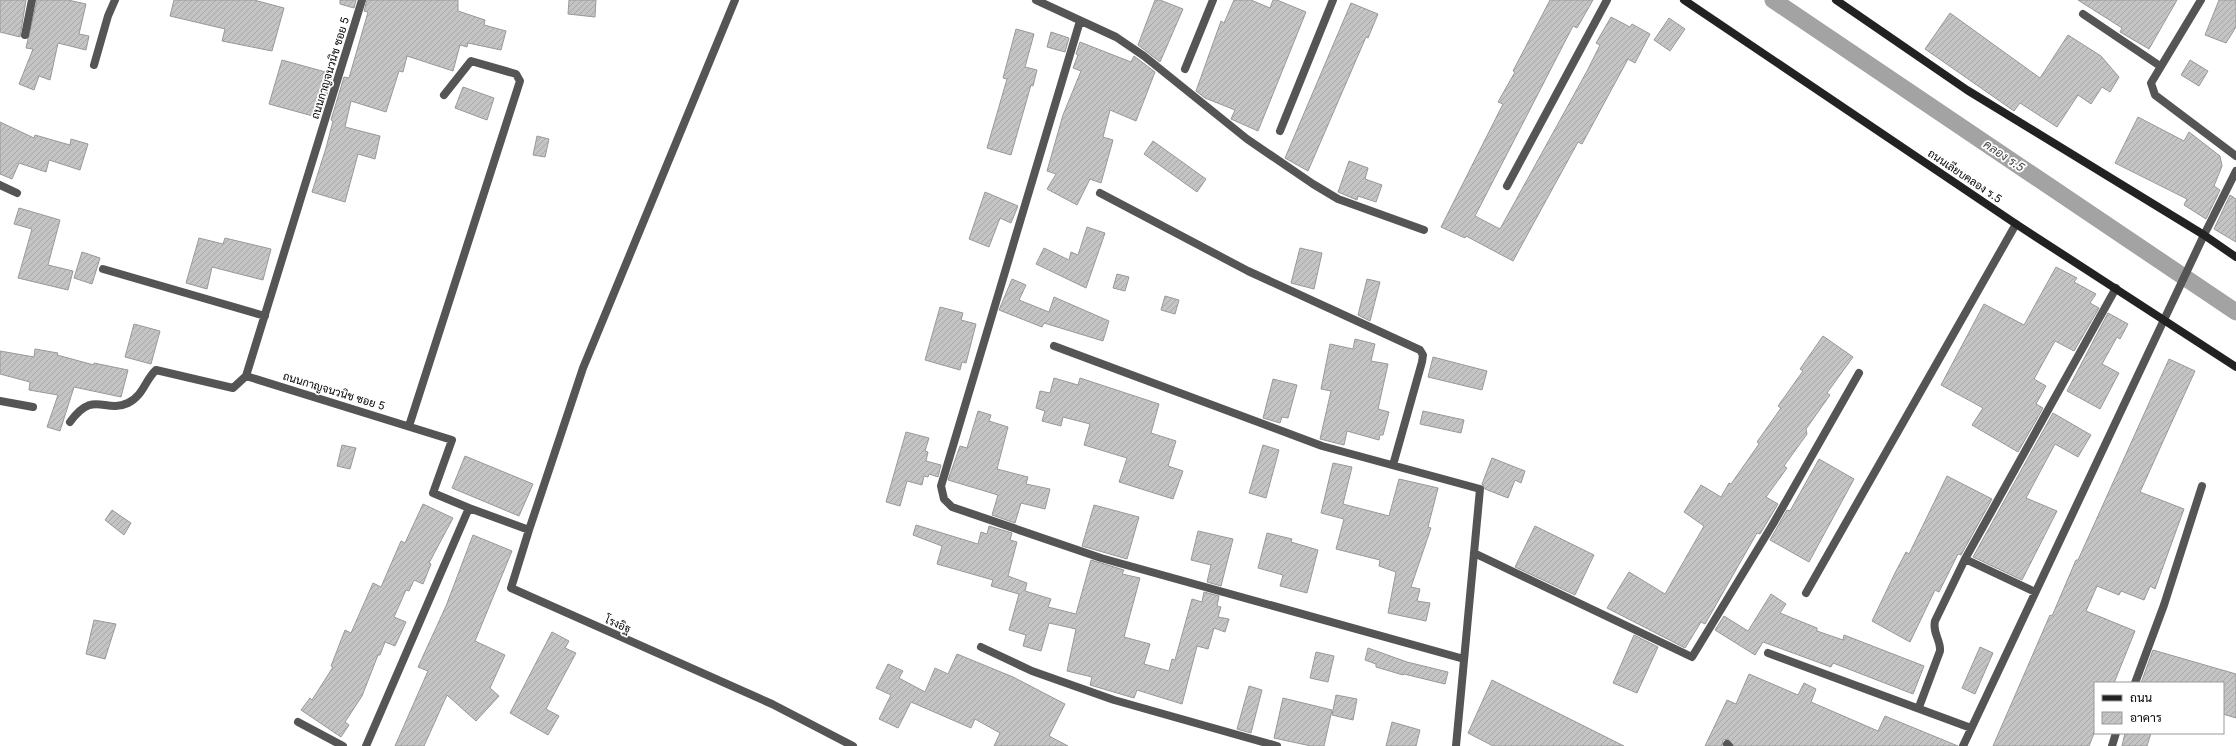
<svg xmlns="http://www.w3.org/2000/svg" width="2236" height="746" viewBox="0 0 2236 746" font-family="Inter,Sarabun,sans-serif">
  <defs>
    <pattern id="building-hatch" width="6" height="6" patternUnits="userSpaceOnUse"><rect width="6" height="6" fill="#c4c4c4"/><path d="M-1 1l2-2M0 6l6-6M5 7l2-2" fill="none" stroke="#a7a7a7"/></pattern>
  </defs>
  <rect width="100%" height="100%" fill="#fff"/>
  <g fill="none" stroke-linecap="round" stroke-linejoin="round">
    <path stroke="#a3a3a3" stroke-width="17" d="M 1773,0 L 2236,312"/>
  </g>
  <path fill="url(#building-hatch)" stroke="#999" d="M 0,0 L 26,0 L 20,37 L 0,32 Z
    M 37,0 L 68,0 L 86,4 L 79,34 L 89,36 L 86,50 L 58,43 L 50,80 L 39,76 L 34,90 L 19,84 L 33,49 L 26,48 Z
    M 174,0 L 254,0 L 284,8 L 272,51 L 222,41 L 225,29 L 170,16 Z
    M 340,0 L 356,0 L 354,8 L 340,4 Z
    M 367,0 L 458,0 L 458,11 L 485,20 L 484,25 L 506,31 L 501,50 L 468,43 L 467,47 L 460,45 L 453,71 L 407,56 L 403,72 L 399,71 L 386,112 L 351,101 L 345,127 L 380,136 L 375,159 L 358,154 L 345,202 L 312,192 L 326,148 L 333,121 L 331,120 L 344,77 L 349,78 L 368,12 L 364,11 Z
    M 569,0 L 596,0 L 595,17 L 568,14 Z
    M 1155,0 L 1160,0 L 1183,9 L 1160,62 L 1138,45 Z
    M 1234,0 L 1251,0 L 1270,8 L 1273,0 L 1277,0 L 1306,12 L 1258,131 L 1231,119 L 1235,110 L 1205,98 L 1196,91 L 1221,21 L 1224,23 Z
    M 1550,0 L 1593,0 L 1577,28 L 1573,26 L 1475,216 L 1500,229 L 1587,71 L 1600,45 L 1596,43 L 1611,17 L 1630,27 L 1632,24 L 1650,34 L 1635,63 L 1628,59 L 1582,144 L 1578,142 L 1513,261 L 1466,236 L 1465,238 L 1441,227 L 1503,104 L 1498,102 L 1515,72 L 1513,71 Z
    M 2078,0 L 2177,0 L 2149,49 L 2120,32 L 2122,28 Z
    M 2219,0 L 2236,0 L 2236,27 L 2226,43 L 2205,35 Z
    M 1351,3 L 1378,14 L 1368,38 L 1366,37 L 1308,171 L 1285,158 Z
    M 1950,13 L 2040,78 L 2068,35 L 2101,56 L 2119,77 L 2110,92 L 2102,87 L 2091,104 L 2078,95 L 2057,127 L 2020,103 L 2014,111 L 1925,49 Z
    M 1669,18 L 1685,29 L 1670,51 L 1654,40 Z
    M 1016,29 L 1034,34 L 1025,67 L 1037,70 L 1033,86 L 1031,85 L 1011,155 L 987,148 L 1007,79 L 1003,78 Z
    M 1051,32 L 1069,38 L 1065,52 L 1047,47 Z
    M 1080,42 L 1131,62 L 1134,56 L 1155,72 L 1136,121 L 1110,110 L 1103,137 L 1113,140 L 1101,183 L 1090,179 L 1077,205 L 1047,189 L 1056,174 L 1047,171 L 1063,115 L 1081,71 L 1073,68 L 1078,55 L 1076,54 Z
    M 282,60 L 333,74 L 320,118 L 269,104 Z
    M 2190,60 L 2208,71 L 2199,86 L 2181,75 Z
    M 463,87 L 494,98 L 487,120 L 455,108 Z
    M 2138,117 L 2184,141 L 2189,132 L 2220,156 L 2222,166 L 2214,186 L 2220,190 L 2206,219 L 2184,205 L 2187,199 L 2115,163 Z
    M 0,122 L 34,138 L 35,135 L 70,145 L 71,139 L 88,144 L 80,170 L 49,160 L 46,172 L 19,163 L 12,179 L 0,174 Z
    M 537,136 L 549,139 L 545,157 L 533,155 Z
    M 1153,141 L 1206,179 L 1197,192 L 1144,154 Z
    M 1349,161 L 1368,168 L 1365,179 L 1382,185 L 1376,202 L 1358,196 L 1357,200 L 1338,192 Z
    M 985,192 L 1018,206 L 1011,223 L 1000,218 L 989,247 L 969,239 Z
    M 2230,195 L 2236,199 L 2236,242 L 2214,229 Z
    M 19,208 L 60,220 L 48,265 L 73,271 L 68,290 L 18,278 L 32,229 L 14,224 Z
    M 1087,227 L 1105,233 L 1086,288 L 1036,264 L 1044,248 L 1069,260 L 1071,252 L 1078,255 Z
    M 199,238 L 223,244 L 225,238 L 271,249 L 263,280 L 212,267 L 207,289 L 186,283 Z
    M 1300,248 L 1322,253 L 1314,289 L 1291,283 Z
    M 82,252 L 100,258 L 92,284 L 74,278 Z
    M 2056,267 L 2077,278 L 2074,282 L 2096,294 L 2090,303 L 2099,308 L 2074,351 L 2055,341 L 2034,379 L 2046,386 L 2036,404 L 2043,408 L 2018,452 L 1972,425 L 1983,408 L 1941,385 L 1984,304 L 2024,325 Z
    M 1117,274 L 1129,277 L 1125,291 L 1113,288 Z
    M 1012,279 L 1026,285 L 1019,300 L 1049,312 L 1054,297 L 1109,321 L 1103,341 L 1044,323 L 1042,327 L 999,310 Z
    M 1367,279 L 1380,282 L 1370,321 L 1358,315 Z
    M 1165,296 L 1179,300 L 1175,314 L 1161,310 Z
    M 940,307 L 963,313 L 961,320 L 976,324 L 966,363 L 962,362 L 960,370 L 925,360 Z
    M 2108,313 L 2128,324 L 2120,339 L 2117,337 L 2102,364 L 2119,373 L 2100,409 L 2067,391 Z
    M 134,324 L 160,331 L 151,364 L 125,357 Z
    M 1823,336 L 1853,357 L 1827,393 L 1830,395 L 1806,429 L 1807,434 L 1784,466 L 1787,468 L 1766,497 L 1778,504 L 1760,534 L 1757,533 L 1705,624 L 1701,622 L 1685,648 L 1607,608 L 1629,572 L 1665,594 L 1704,526 L 1684,512 L 1701,485 L 1721,497 L 1729,483 L 1731,484 L 1759,444 L 1757,442 L 1781,408 L 1778,406 L 1803,371 L 1800,369 Z
    M 1355,339 L 1375,344 L 1371,361 L 1388,364 L 1378,409 L 1389,412 L 1383,435 L 1380,435 L 1379,440 L 1347,431 L 1344,445 L 1320,439 L 1331,391 L 1321,389 L 1330,344 L 1353,349 Z
    M 35,349 L 58,353 L 57,355 L 94,365 L 94,363 L 128,370 L 121,397 L 74,387 L 60,431 L 47,427 L 58,395 L 29,390 L 30,382 L 0,374 L 0,351 L 34,357 Z
    M 1433,357 L 1487,371 L 1482,390 L 1428,377 Z
    M 2169,359 L 2195,371 L 2140,492 L 2184,509 L 2155,589 L 2150,586 L 2144,600 L 2121,591 L 2119,595 L 2097,586 L 2086,611 L 2135,631 L 2114,683 L 2095,683 L 2095,731 L 2089,746 L 1993,746 L 2050,615 L 2052,616 L 2076,560 L 2078,560 Z
    M 1054,378 L 1078,385 L 1080,378 L 1159,404 L 1151,433 L 1176,441 L 1168,466 L 1183,471 L 1173,499 L 1119,482 L 1127,458 L 1084,445 L 1090,424 L 1063,417 L 1061,426 L 1042,421 L 1045,411 L 1036,408 L 1040,391 L 1050,393 Z
    M 1273,379 L 1297,385 L 1288,418 L 1282,417 L 1280,423 L 1263,418 Z
    M 978,411 L 991,415 L 989,421 L 1008,427 L 997,469 L 1028,477 L 1026,484 L 1050,489 L 1045,509 L 1021,503 L 1015,523 L 992,515 L 998,495 L 948,480 L 960,446 L 967,448 Z
    M 1423,411 L 1464,420 L 1461,433 L 1420,424 Z
    M 2053,413 L 2091,435 L 2078,457 L 2055,444 L 2026,498 L 2057,511 L 2022,580 L 1973,557 Z
    M 906,432 L 929,438 L 925,451 L 928,452 L 926,461 L 941,465 L 938,477 L 929,474 L 928,477 L 924,476 L 922,485 L 907,481 L 900,506 L 886,502 Z
    M 342,445 L 356,448 L 350,469 L 337,466 Z
    M 1263,445 L 1279,450 L 1266,498 L 1249,493 Z
    M 465,456 L 533,484 L 519,516 L 452,488 Z
    M 1492,458 L 1525,471 L 1521,483 L 1515,480 L 1508,498 L 1485,489 L 1482,484 Z
    M 1819,459 L 1854,479 L 1809,562 L 1770,540 L 1787,510 L 1790,511 Z
    M 1333,463 L 1352,467 L 1343,504 L 1389,516 L 1399,479 L 1438,488 L 1428,527 L 1431,528 L 1411,587 L 1420,589 L 1417,601 L 1430,603 L 1426,621 L 1388,613 L 1396,572 L 1379,566 L 1380,560 L 1336,549 L 1344,519 L 1321,513 Z
    M 1947,476 L 1992,499 L 1961,555 L 1958,554 L 1939,592 L 1935,590 L 1910,642 L 1872,621 L 1895,573 L 1906,552 L 1909,554 Z
    M 423,504 L 453,518 L 429,563 L 431,564 L 423,584 L 414,580 L 409,591 L 406,590 L 394,617 L 406,622 L 395,646 L 385,642 L 380,655 L 378,655 L 362,696 L 345,722 L 349,725 L 341,737 L 301,710 L 310,698 L 312,700 L 333,667 L 331,666 L 345,630 L 351,633 L 373,583 L 381,587 L 401,541 L 405,543 Z
    M 1094,505 L 1139,517 L 1127,559 L 1082,546 Z
    M 112,510 L 131,523 L 124,535 L 105,520 Z
    M 916,525 L 978,544 L 981,532 L 987,534 L 989,526 L 1012,533 L 1010,540 L 1017,542 L 1008,576 L 1027,583 L 1025,591 L 1051,599 L 1048,607 L 1076,614 L 1091,560 L 1124,570 L 1122,574 L 1140,578 L 1124,637 L 1150,644 L 1144,664 L 1169,671 L 1172,659 L 1175,660 L 1192,599 L 1202,602 L 1204,592 L 1219,596 L 1217,606 L 1221,607 L 1218,617 L 1229,619 L 1225,632 L 1214,628 L 1208,649 L 1197,646 L 1182,704 L 1137,690 L 1134,698 L 1090,685 L 1092,677 L 1067,671 L 1076,629 L 1049,623 L 1041,651 L 1023,646 L 1026,635 L 1009,630 L 1019,594 L 991,586 L 993,580 L 937,564 L 942,546 L 913,535 Z
    M 1535,526 L 1594,555 L 1575,595 L 1515,567 Z
    M 1198,531 L 1233,539 L 1221,586 L 1207,582 L 1211,565 L 1191,560 Z
    M 1267,533 L 1292,539 L 1291,542 L 1318,550 L 1307,593 L 1280,586 L 1283,575 L 1258,568 Z
    M 473,535 L 512,551 L 475,641 L 505,655 L 490,688 L 499,696 L 476,721 L 447,695 L 424,746 L 395,746 L 428,671 L 418,667 L 446,606 Z
    M 1771,594 L 1786,604 L 1780,613 L 1817,628 L 1817,631 L 1843,640 L 1844,635 L 1924,666 L 1913,694 L 1833,663 L 1831,667 L 1763,642 L 1755,655 L 1715,630 L 1724,616 L 1748,631 Z
    M 94,620 L 116,624 L 105,659 L 86,654 Z
    M 552,632 L 569,641 L 565,648 L 576,653 L 546,709 L 559,716 L 548,735 L 510,713 Z
    M 1634,635 L 1658,647 L 1637,693 L 1613,683 Z
    M 1980,647 L 1993,653 L 1975,694 L 1962,688 Z
    M 1368,648 L 1407,662 L 1448,672 L 1445,684 L 1404,674 L 1403,675 L 1376,667 L 1376,664 L 1365,660 Z
    M 2153,650 L 2236,674 L 2236,718 L 2223,714 L 2223,683 L 2141,683 Z
    M 1316,652 L 1334,656 L 1328,682 L 1310,678 Z
    M 957,654 L 1013,677 L 1065,704 L 1049,736 L 1068,746 L 994,746 L 1000,733 L 975,719 L 971,728 L 911,702 L 898,728 L 879,719 L 891,695 L 876,688 L 888,664 L 903,671 L 899,678 L 925,692 L 935,668 L 948,674 Z
    M 1749,674 L 1798,695 L 1804,683 L 1816,689 L 1811,702 L 1878,731 L 1885,716 L 1958,746 L 1734,746 L 1728,739 L 1723,740 L 1722,746 L 1705,746 L 1727,700 L 1736,704 Z
    M 1492,680 L 1624,746 L 1493,746 L 1468,733 Z
    M 1249,686 L 1262,690 L 1251,733 L 1237,729 Z
    M 1336,695 L 1357,699 L 1353,720 L 1332,715 Z
    M 1283,698 L 1332,710 L 1324,746 L 1311,746 L 1274,738 Z
    M 1392,722 L 1420,730 L 1416,746 L 1386,746 Z
    M 2125,733 L 2151,733 L 2147,746 L 2122,746 Z"/>
  <g fill="none" stroke-linecap="round" stroke-linejoin="round">
    <path stroke="#555" stroke-width="8" d="M 362,0 L 246,376 L 452,440 L 433,493 L 469,508 L 366,746
      M 1036,0 L 1116,37 L 1144,56 L 1247,139 L 1313,184 L 1338,199 L 1424,230
      M 2201,0 L 2151,83 L 2155,95 L 2236,156
      M 2083,14 L 2160,66
      M 1080,21 L 941,486 L 944,499 L 952,507 L 1101,558 L 1464,659
      M 25,35 L 32,0
      M 94,65 L 108,16 L 115,0
      M 1185,69 L 1213,0
      M 1280,131 L 1333,0
      M 0,185 L 17,193
      M 1507,186 L 1607,0
      M 1100,193 L 1248,271 L 1420,350 L 1423,355 L 1422,362 L 1393,465
      M 103,269 L 265,316
      M 1054,346 L 1322,446 L 1480,489 L 1456,746
      M 0,401 L 33,407
      M 70,422 C 94,389 104,414 128,403 C 143,396 145,380 156,370 L 233,388 L 246,376
      M 409,426 L 520,81 L 516,74 L 471,61 L 444,95
      M 469,508 L 529,530 L 583,368 L 735,0
      M 529,530 L 511,588 L 772,704 L 853,746
      M 1474,553 L 1692,657 L 1773,524 L 1859,373
      M 1965,559 L 2035,592
      M 1806,593 L 2016,224
      M 981,647 L 1032,671 L 1114,700 L 1277,746
      M 1768,653 L 1971,728
      M 2135,683 L 2164,605 L 2202,486
      M 1919,707 L 1940,651 C 1941,640 1932,633 1935,621 L 1965,559 L 2116,288
      M 298,722 L 343,746
      M 1727,744 L 1729,746
      M 1963,746 L 2204,235 L 2236,171
      M 2112,746 L 2116,733"/>
    <path stroke="#222" stroke-width="8" d="M 1684,0 L 2016,224 L 2236,367
      M 1836,0 L 1967,90 L 2204,235 L 2236,257"/>
  </g>
  <g text-anchor="middle" stroke-width="3.5" stroke-linejoin="round" paint-order="stroke">
    <g font-size="11" fill="#000" stroke="#fff">
      <text transform="translate(330 68) rotate(-73)" y="4">ถนนกาญจนวนิช ซอย 5</text>
      <text transform="translate(1965 176) rotate(34)" y="4">ถนนเลียบคลอง ร.5</text>
      <text transform="translate(334 391) rotate(17)" y="4">ถนนกาญจนวนิช ซอย 5</text>
      <text transform="translate(618 624) rotate(24)" y="4">โรงอิฐ</text>
    </g>
    <g font-size="12" font-style="italic" fill="#444" stroke="#fff">
      <text transform="translate(2004 156) rotate(34)" y="4">คลอง ร.5</text>
    </g>
  </g>
  <rect x="2094" y="682" width="130" height="52" fill="#ffffff" stroke="#999999"/>
  <rect x="2102" y="695" width="20" height="6" fill="#222222" stroke="#999999"/>
  <text x="2130" y="702" font-size="12" fill="#000000">ถนน</text>
  <rect x="2102" y="712" width="20" height="12" fill="url(#building-hatch)" stroke="#999999"/>
  <text x="2130" y="722" font-size="12" fill="#000000">อาคาร</text>
</svg>
